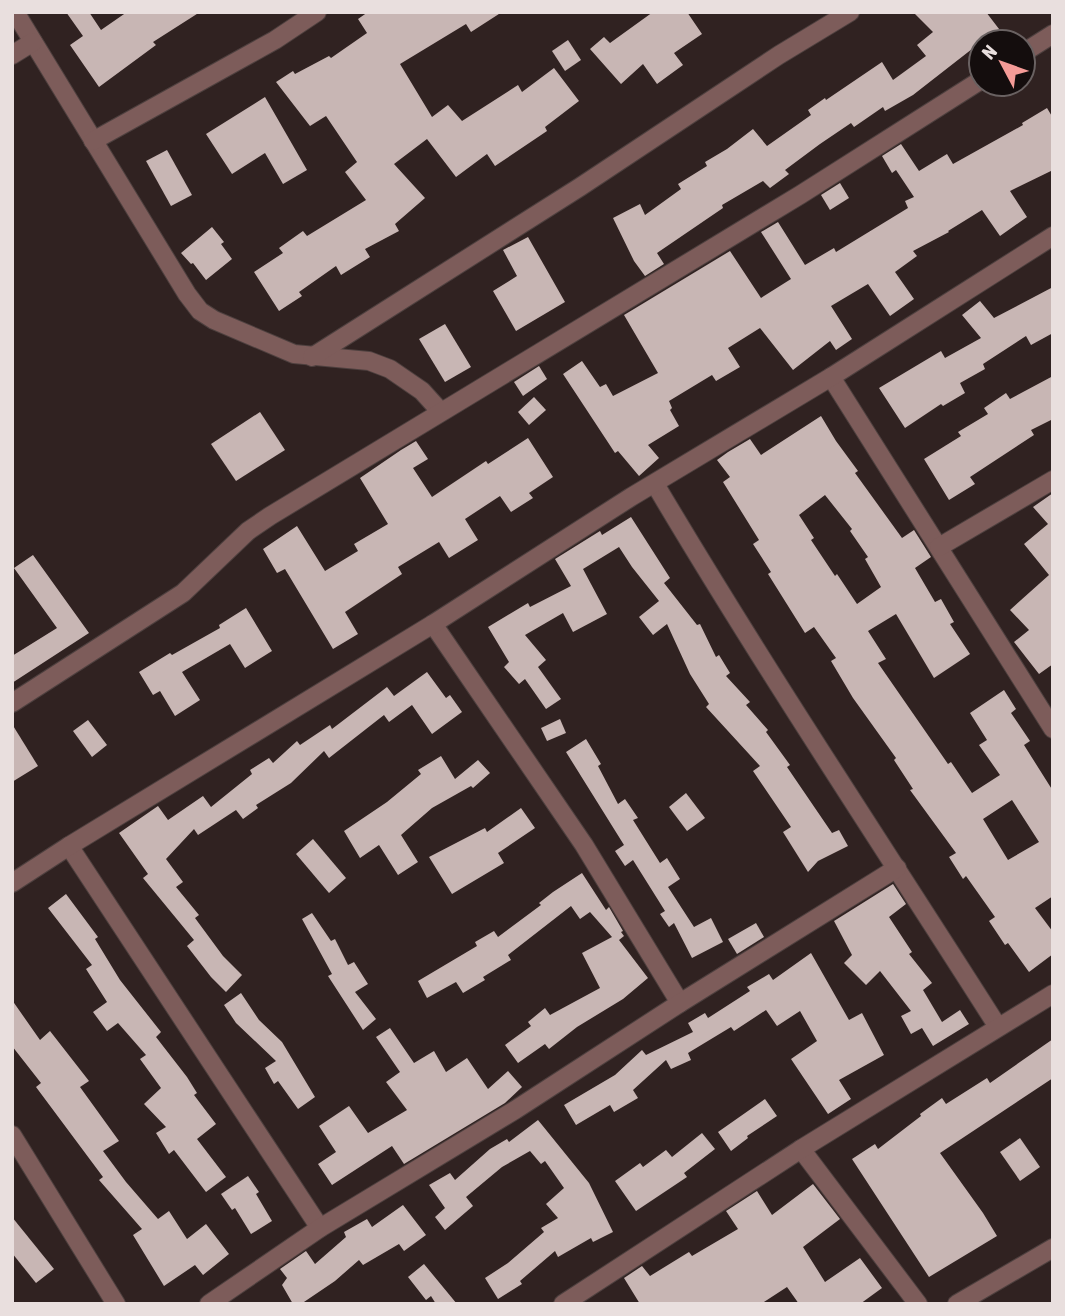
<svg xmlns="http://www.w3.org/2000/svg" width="1065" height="1316" font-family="'Asap Condensed',sans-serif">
	<rect width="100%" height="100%" fill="#302221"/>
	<!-- building -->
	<g fill="#c8b6b4" fill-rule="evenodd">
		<path d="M66,12H89L101,30L127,12H200L153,42L156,45L99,87L70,45L83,36Z"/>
		<path d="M368,12H502L471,32L466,24L400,64L432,117L448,105L462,121L518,85L522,92L554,68L579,101L545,127L547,131L495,166L487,154L456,177L427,139L394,164L425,198L395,224L399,231L365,249L370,257L341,275L336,266L299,292L302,296L279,311L254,272L283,253L279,248L303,231L307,236L366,200L345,172L357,162L326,116L310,126L276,82L293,71L295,74L329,56L331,58L367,33L358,19Z"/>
		<path d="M653,12H687L702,34L674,53L683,65L657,84L643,64L621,84L590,49L604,37L610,43Z"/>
		<path d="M913,12H986L1009,42H981L913,95L885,111L883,107L854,127L851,123L820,144L785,170L789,174L770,188L763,181L722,205L723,208L657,253L664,264L645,276L634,261L613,218L640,204L645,215L681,189L678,184L707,166L705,162L727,149L753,129L767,146L811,115L808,110L825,98L826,100L882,62L893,80L926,56L917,45L933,32Z"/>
		<path d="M568,40L581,60L565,71L552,51Z"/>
		<path d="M265,97L307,170L283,184L265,153L232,174L206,134Z"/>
		<path d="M1047,108L1053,118V170L1010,191L1027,217L1000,236L982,210L948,231L949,232L913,251L917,256L895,272L914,299L890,316L868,284L831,306L852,339L836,350L830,341L793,370L760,328L728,348L740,367L716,381L712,375L669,401L672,408L670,410L679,426L648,445L659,458L639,476L618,451L615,453L563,374L582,361L600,387L606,384L613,396L658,373L624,315L730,251L761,298L791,279L761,232L778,222L805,265L834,248L836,252L908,208L905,201L914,197L896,170L892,173L882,156L901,144L919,171L947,154L953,164L1023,125L1022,123Z"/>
		<path d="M167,150L192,195L171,206L146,161Z"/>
		<path d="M840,183L849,198L830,210L821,195Z"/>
		<path d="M212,227L224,242L221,244L232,259L206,280L193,263L191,264L181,253Z"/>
		<path d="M528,237L565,302L516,331L493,291L517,276L503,250Z"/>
		<path d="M1053,287V333L1031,345L1026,336L983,364L985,369L960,383L965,393L943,406L941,404L905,428L879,388L941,351L945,358L981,338L962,315L980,301L994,318Z"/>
		<path d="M445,324L471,367L445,382L419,339Z"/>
		<path d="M539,366L547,379L523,396L514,382Z"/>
		<path d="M1053,376V419L1031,430L1034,435L970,477L975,484L949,500L924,459L961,436L958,432L988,414L984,408L1006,393L1010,399Z"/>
		<path d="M534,397L546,410L529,425L518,412Z"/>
		<path d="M260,412L285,450L236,481L211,444Z"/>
		<path d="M821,416L836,441L858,471L855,473L902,538L914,530L931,557L915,568L935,602L941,599L954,622L950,624L970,654L934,678L896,614L868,631L886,659L878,663L948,764L951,762L972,793L1000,775L979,745L987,740L970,713L1004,690L1016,709L1011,713L1030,741L1024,745L1053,791V896L1035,908L1053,932V954L1029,972L1008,943L1005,945L989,921L995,917L966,876L963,879L949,857L956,853L910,790L913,789L894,760L896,758L853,698L831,661L836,658L814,627L805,633L768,574L771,572L753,544L759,540L723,482L730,477L717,460L728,452L750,439L761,455ZM825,495L852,529L850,531L868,557L865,559L881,587L857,604L837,574L835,576L811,540L814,538L799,515ZM1012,800L1039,842L1008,860L983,819Z"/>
		<path d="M528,438L553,477L529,493L533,498L511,512L500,496L465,519L478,540L449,558L439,542L398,567L402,574L345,612L358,634L333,649L285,569L277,573L263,549L297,526L325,571L358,551L354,544L388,524L360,478L401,450L416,441L428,459L413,468L432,497L486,461L488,464Z"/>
		<path d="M1053,493V664L1039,674L1014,642L1029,630L1010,610L1049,575L1024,544L1048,524L1033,507Z"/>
		<path d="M631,517L670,578L664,583L697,625L700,624L716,657L719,655L730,673L726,676L750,702L746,705L768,730L766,732L790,765L787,767L832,833L839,830L848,846L818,861L808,872L783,832L791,827L753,771L760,766L706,707L709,704L690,674L667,624L653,635L639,617L659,601L632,567L619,547L583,569L607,614L573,632L563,613L525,635L546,660L538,667L561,699L546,709L525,679L519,684L504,667L509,662L488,627L528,603L530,607L571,586L555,559L600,531L602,535Z"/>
		<path d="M33,555L89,633L12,683V656L57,628L14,568Z"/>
		<path d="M246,608L272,651L245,668L230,644L182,672L200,700L175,716L160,691L153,695L139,672L170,653L172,655L220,628L219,625Z"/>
		<path d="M427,672L446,698L450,695L462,712L432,734L412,705L389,722L384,715L329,758L324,751L291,783L256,805L258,808L243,819L236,810L198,835L194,829L166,859L183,882L176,887L199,915L195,918L223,956L242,975L226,992L211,977L187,946L194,940L143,878L148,874L119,833L158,806L168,820L203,796L211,807L252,774L250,770L269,758L273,763L297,741L300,745L330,725L332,729L387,687L394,696Z"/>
		<path d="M560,719L566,733L547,741L541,728Z"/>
		<path d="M88,720L107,745L92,757L73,731Z"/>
		<path d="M12,724L38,766L12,782Z"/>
		<path d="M586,739L601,764L598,766L618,804L625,799L638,818L633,820L660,863L667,858L680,879L668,887L694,927L711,918L723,942L692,958L674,923L669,927L660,914L665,911L633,860L625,866L615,851L624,845L566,752Z"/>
		<path d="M441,756L455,779L478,760L490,773L473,788L471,786L432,808L401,835L418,862L398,875L379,845L360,858L344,831L387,802L421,774L418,770Z"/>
		<path d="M686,793L705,818L687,831L669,807Z"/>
		<path d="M521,808L535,828L498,853L504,863L452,894L429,857L485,828L487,832Z"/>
		<path d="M313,839L346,878L329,893L296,854Z"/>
		<path d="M582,873L606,910L609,907L623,931L621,932L624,936L619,940L648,978L623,999L577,1027L549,1049L545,1044L518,1063L505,1045L531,1026L528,1022L545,1008L550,1015L600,988L582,953L612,937L590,912L580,919L571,906L508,955L511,960L483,977L485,980L463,993L456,982L427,998L418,981L477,946L475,942L494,931L498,937L541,905L539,903L553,892Z"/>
		<path d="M893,884L906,904L889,917L912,952L909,954L932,983L923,990L942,1022L960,1010L969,1024L933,1046L922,1028L911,1034L901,1016L911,1011L880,971L866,985L844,963L852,955L834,921Z"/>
		<path d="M66,894L98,937L95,939L120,980L161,1032L156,1037L187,1077L197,1093L194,1095L216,1124L197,1139L226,1177L206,1192L174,1150L169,1154L156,1133L166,1127L144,1104L161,1088L140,1059L146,1055L118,1023L107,1031L93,1012L107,1002L86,969L92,965L48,908Z"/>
		<path d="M312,913L331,941L335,939L348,965L354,962L368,984L355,992L376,1019L363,1030L328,976L332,974L302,919Z"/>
		<path d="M756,923L764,937L737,954L728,939Z"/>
		<path d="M811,953L849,1020L862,1013L884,1055L839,1080L851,1099L828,1114L791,1059L817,1041L800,1011L777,1026L766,1010L734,1031L731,1027L688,1053L691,1060L671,1069L666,1060L633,1090L638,1098L614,1112L610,1105L576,1125L564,1105L615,1075L642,1050L646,1055L693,1032L688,1023L705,1013L708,1018L750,991L747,987L769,974L773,980Z"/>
		<path d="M241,993L259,1020L282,1042L315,1097L298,1109L278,1081L274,1084L265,1068L276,1061L236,1023L224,1005Z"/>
		<path d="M12,1000L40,1040L50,1031L89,1081L80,1087L119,1141L103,1151L126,1182L158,1219L169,1211L187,1239L206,1224L229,1254L203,1275L195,1265L164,1286L133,1235L142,1229L99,1180L103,1177L36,1087L41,1083L12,1046Z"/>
		<path d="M390,1028L414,1063L434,1051L446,1072L467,1058L488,1089L508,1071L522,1087L505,1103L404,1164L392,1146L332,1185L318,1164L336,1152L319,1126L349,1106L368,1133L407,1110L386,1082L400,1072L376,1037Z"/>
		<path d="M1053,1039V1078L940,1153L983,1213L997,1236L929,1277L852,1159L875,1144L878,1149L921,1116L920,1114L942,1098L946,1104L987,1078L990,1083Z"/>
		<path d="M765,1099L777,1116L747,1136L748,1138L731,1151L718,1132Z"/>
		<path d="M538,1120L589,1183L613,1232L593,1242L591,1238L558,1257L555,1251L520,1281L522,1284L498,1299L485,1278L508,1263L544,1232L541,1228L558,1218L546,1204L564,1188L545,1161L541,1164L530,1151L502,1167L466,1197L473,1206L445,1230L435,1217L445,1208L429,1185L450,1173L455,1180L490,1149L507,1139L509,1142Z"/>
		<path d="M702,1133L715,1149L684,1173L687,1177L636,1211L615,1181L640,1163L643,1167L666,1150L672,1157Z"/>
		<path d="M1020,1138L1040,1167L1020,1181L1000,1152Z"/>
		<path d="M248,1176L259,1192L256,1194L272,1221L251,1234L235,1208L232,1210L221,1194Z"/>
		<path d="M813,1184L840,1219L803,1247L825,1282L860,1258L882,1288L860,1304H799L787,1287L761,1304H640L624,1278L642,1266L650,1276L689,1252L692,1256L738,1229L726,1211L757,1191L772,1215Z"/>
		<path d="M403,1205L426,1235L404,1251L399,1244L363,1265L359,1260L335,1281L301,1304H293L282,1285L287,1278L280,1269L306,1251L315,1264L346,1237L344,1232L367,1219L372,1227Z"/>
		<path d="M12,1217L54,1269L36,1283L12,1253Z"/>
		<path d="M424,1264L457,1304H436L431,1296L426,1300L408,1277Z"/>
	</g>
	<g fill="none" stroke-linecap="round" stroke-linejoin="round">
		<!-- minor casing -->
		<g stroke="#4e403f" stroke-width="20">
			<g id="minor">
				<path d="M15,12L187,294L200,311L214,320L294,354L369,361L390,369L422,391L440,411"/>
				<path d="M1023,53L1053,34"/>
				<path d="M12,55L33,42"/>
				<path d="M93,141L275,40L317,12"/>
				<path d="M312,357L580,187L779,55L850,12"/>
				<path d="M831,377L1053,729"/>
				<path d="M655,484C764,668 883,846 998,1027"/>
				<path d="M939,547L1053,480"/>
				<path d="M433,624L584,845L680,1003"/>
				<path d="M12,703L183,593L248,531L270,516L800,195L981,80"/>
				<path d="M69,846L320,1228"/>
				<path d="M12,883L69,846L433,624L631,497L831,377L1053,236"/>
				<path d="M12,1135L116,1304"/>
				<path d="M801,1149L918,1304"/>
				<path d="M209,1304L320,1228L515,1110L680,1003L897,868"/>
				<path d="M563,1304L801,1149L1053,994"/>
				<path d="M957,1304L1053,1248"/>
			</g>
		</g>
		<!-- minor -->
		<use href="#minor" stroke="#7d5c5a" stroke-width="18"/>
	</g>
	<!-- border -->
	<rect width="1065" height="1316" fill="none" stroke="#e9dfde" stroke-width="28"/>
	<!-- north arrow -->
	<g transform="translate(1002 63) rotate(311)"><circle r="33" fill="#140d0d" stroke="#696161" stroke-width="2"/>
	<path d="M0-5L12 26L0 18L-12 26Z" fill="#f59b97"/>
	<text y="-10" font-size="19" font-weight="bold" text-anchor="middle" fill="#e9dfde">N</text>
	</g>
</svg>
